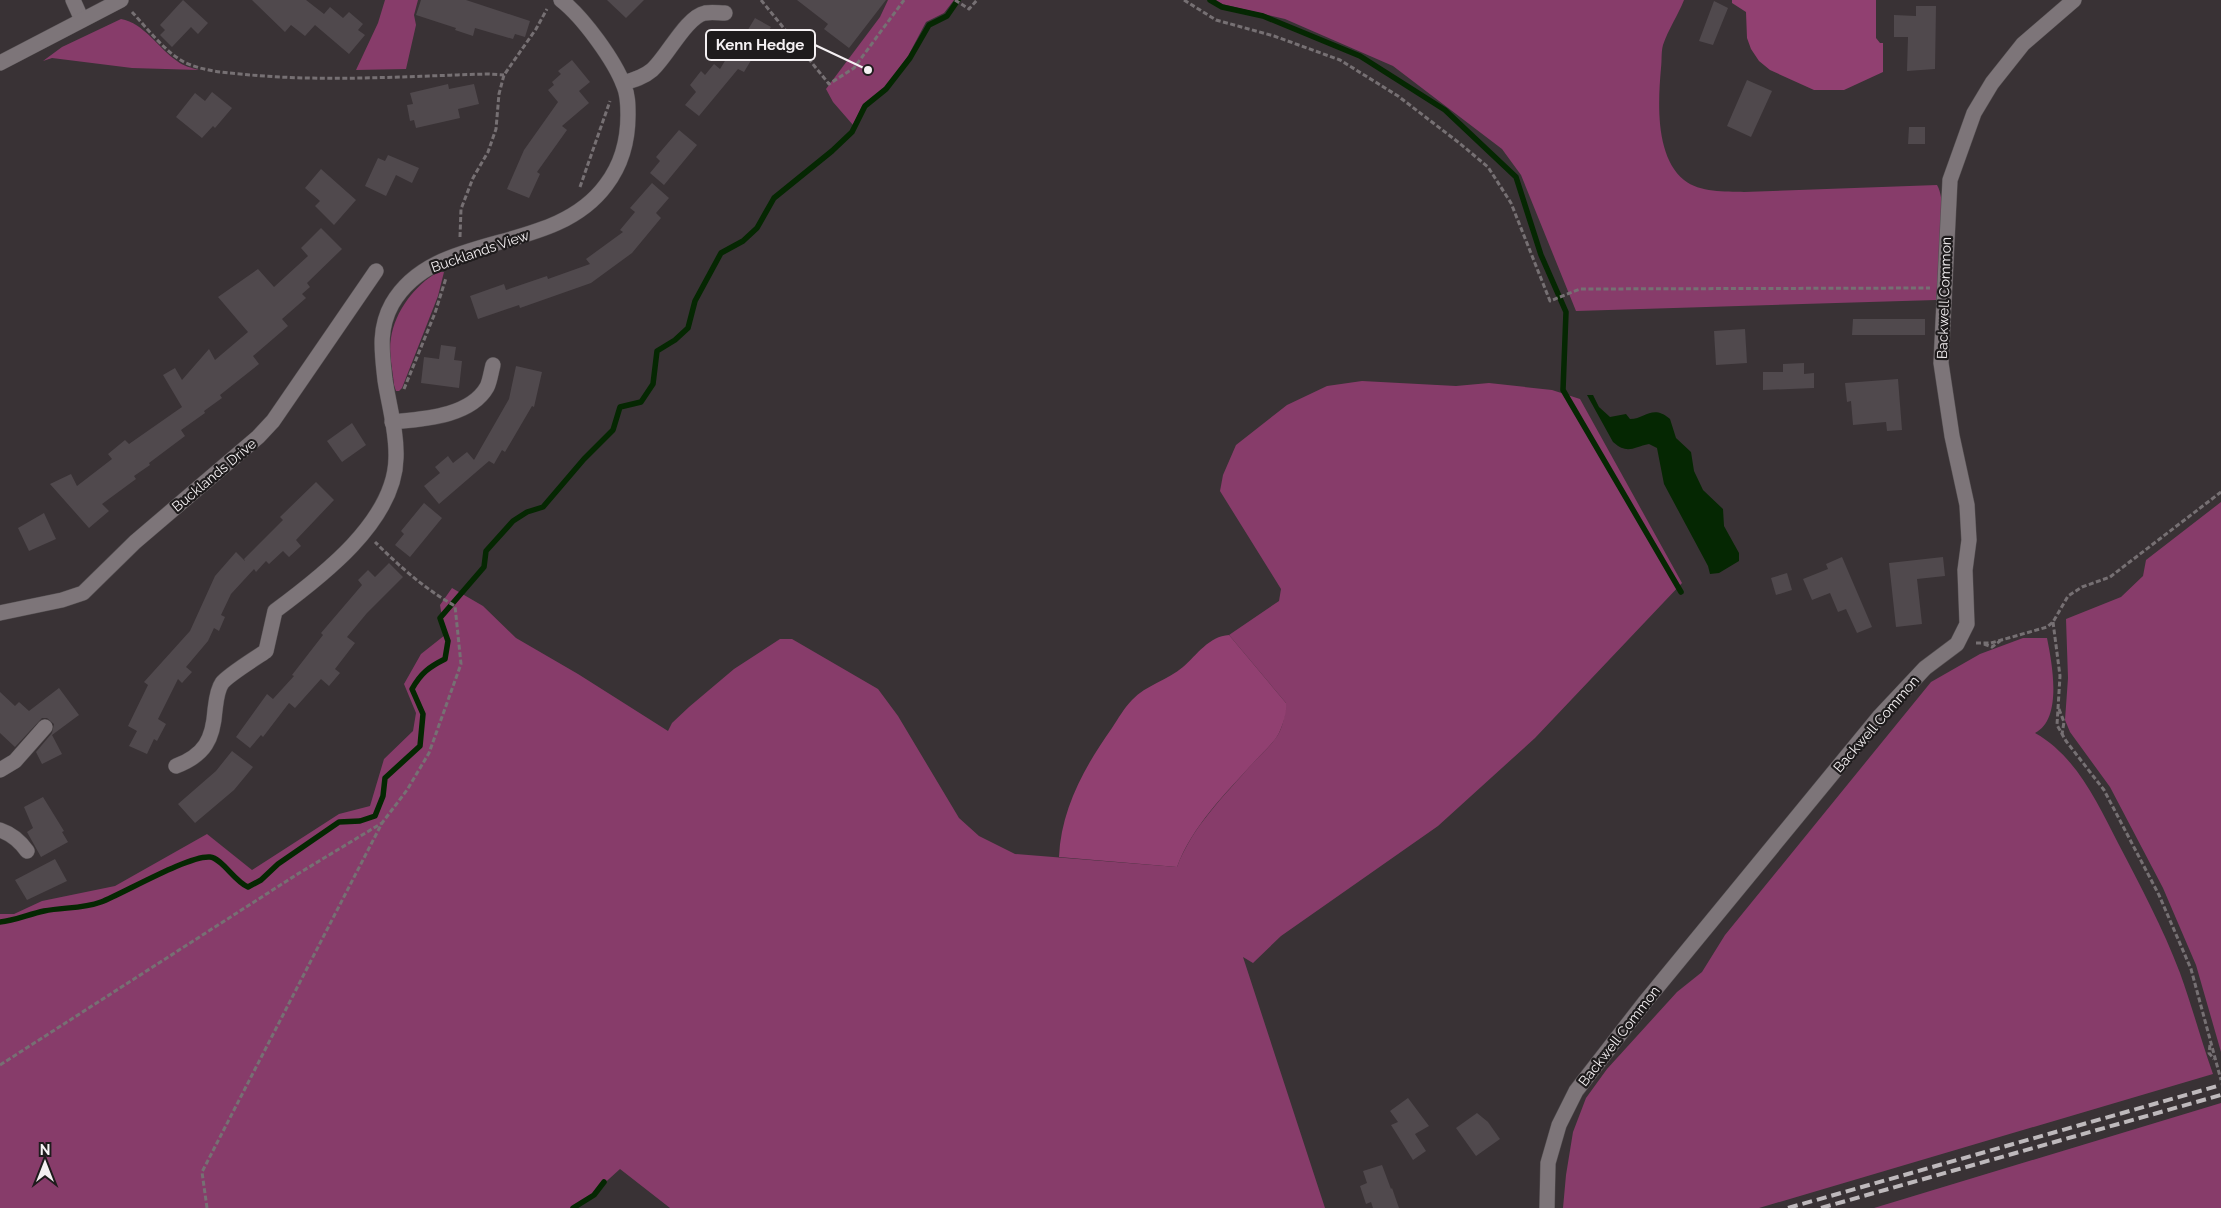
<svg xmlns="http://www.w3.org/2000/svg" width="2221" height="1208" font-family="Raleway,sans-serif">
	<rect width="100%" height="100%" fill="#393235"/>
	<!-- green -->
	<g fill="#873c6a">
		<path d="M385,0H418L414,15L416,25L406,69L356,70L378,23Z"/>
		<path d="M888,0H954L944,13L926,22L908,56L885,88L862,106L853,125L833,102L826,89L880,17Z"/>
		<path d="M1216,0H1684C1678,15 1668,30 1663,45C1661,52 1662,61 1661,68C1658,102 1655,156 1684,180C1700,193 1725,191 1744,192L1937,185C1949,204 1938,275 1936,300L1576,311L1521,175L1502,149L1393,66L1285,19L1222,4Z"/>
		<path d="M121,19C144,23 159,49 177,61C183,66 192,68 199,70L132,68L52,58L43,61L62,47Z"/>
		<path d="M438,272H444L438,296L402,388L399,391H396L394,385C393,370 388,353 391,338C395,311 415,285 438,272Z"/>
		<path d="M1362,381L1456,386L1489,383L1552,390L1580,399L1682,583L1535,738L1438,826L1281,936L1253,963L1243,957L1325,1208H670L620,1169L577,1208H0V914H14L42,901L115,886L207,834L252,870L339,814L370,806L384,759L413,731L416,713L404,684L421,654L445,635L440,605L452,588L483,606L516,638L578,674L668,731L672,723L689,707L734,669L780,639H792L878,689L898,716L959,818L979,836L1015,854L1177,867C1192,827 1224,796 1251,765C1260,755 1273,744 1279,733C1284,723 1285,713 1286,703L1229,635L1279,601L1281,589L1220,491L1223,475L1236,445L1287,405L1327,386Z"/>
		<path d="M2221,502V1052L2196,965L2163,888L2110,787L2070,732L2065,720L2068,678L2066,619L2121,597L2143,576L2146,560Z"/>
		<path d="M2023,638H2047C2052,663 2063,719 2035,733C2076,756 2097,802 2118,843C2140,885 2163,928 2180,973C2192,1006 2201,1040 2213,1074L1759,1208H1563L1566,1175L1573,1132L1586,1098L1607,1069L1677,992L1702,972L1725,935L1931,682L1980,654Z"/>
		<path d="M2221,1103V1208H1874Z"/>
	</g>
	<!-- forest -->
	<g fill="#914071">
		<path d="M1732,0H1876V38L1880,43H1883V72L1844,90H1814L1770,70L1759,61L1751,49L1747,38L1746,12L1732,3Z"/>
		<path d="M1229,635L1286,703C1287,713 1283,724 1279,733C1274,743 1262,753 1254,762C1226,793 1192,826 1177,867L1059,857C1061,809 1085,766 1112,728C1118,719 1124,708 1132,700C1146,685 1168,680 1183,667C1197,655 1209,636 1229,635Z"/>
	</g>
	<!-- water -->
	<path fill="#052702" d="M1587,395H1593L1599,407L1610,417L1626,414L1630,419C1646,419 1652,404 1670,419L1676,438L1691,452L1694,471L1703,490L1723,509L1724,526L1739,553V561L1719,573L1710,574L1708,566L1664,484L1657,448L1649,444C1633,447 1628,455 1613,442Z"/>
	<g fill="none" stroke-linecap="round" stroke-linejoin="round">
		<!-- stream -->
		<g stroke="#052702" stroke-width="5.5">
			<path d="M1210,0L1222,7L1263,16L1360,56L1445,110L1516,177L1541,255L1566,312L1563,390L1681,592"/>
			<path d="M0,922C15,921 29,914 44,911C63,907 82,909 101,902C124,893 189,855 210,857C222,858 234,881 248,887L261,880L278,864L339,822L360,821L375,816L383,796L385,778L420,746L423,714L412,689C421,673 429,667 445,659L448,641L440,618L484,567L486,551L513,521L527,512L543,507L584,459L613,430L620,407L641,402L653,384L657,351L675,340L688,328L695,301L721,253L743,241L757,228L774,198L832,151L852,132L865,106L886,89L910,58L929,25L947,16L958,0"/>
			<path d="M573,1208L594,1195L604,1182"/>
		</g>
	</g>
	<!-- building -->
	<g fill="#50494d">
		<path d="M183,0L208,23L198,34L191,27L172,47L160,35L165,30L160,25Z"/>
		<path d="M252,0H306L324,14L330,7L343,18L349,12L363,24L358,30L365,35L349,54L315,25L305,36L291,25L285,32Z"/>
		<path d="M421,0H466L530,21L525,37L515,34L513,39L475,28L473,36L455,30L456,28L416,15Z"/>
		<path d="M607,0H644L626,18Z"/>
		<path d="M797,0H886L849,48L824,29L828,24Z"/>
		<path d="M1714,1L1728,8L1713,45L1699,41Z"/>
		<path d="M1916,6H1936L1935,69L1907,71L1908,37H1894V15L1916,16Z"/>
		<path d="M755,18L771,27L744,72L738,69L699,116L685,105L696,92L690,85L701,71L705,75L714,64L720,69L743,31L746,33Z"/>
		<path d="M572,60L590,82L579,91L589,103L562,126L567,130L537,172L540,174L529,198L507,189L524,150L558,102L548,90L554,85L552,82L561,74L558,71Z"/>
		<path d="M1747,80L1772,91L1751,137L1727,126Z"/>
		<path d="M448,84L449,89L474,84L479,104L458,109L460,118L416,128L414,120L410,121L407,105L413,104L410,93Z"/>
		<path d="M212,92L232,108L215,128L213,126L202,138L176,117L195,93L205,101Z"/>
		<path d="M1909,127H1925V144H1908Z"/>
		<path d="M679,130L697,145L664,185L650,173L660,161L656,157Z"/>
		<path d="M388,155L419,168L412,183L396,175L386,196L365,186L378,158L385,161Z"/>
		<path d="M321,169L356,200L334,225L315,206L320,201L305,188Z"/>
		<path d="M652,183L669,198L656,213L661,218L632,253L591,283L520,308L519,305L478,319L470,296L504,284L506,290L547,276L548,279L590,264L586,259L623,232L620,230L635,212L630,208Z"/>
		<path d="M321,228L342,249L307,283L310,287L302,294L306,298L282,319L288,326L253,356L259,364L220,395L222,398L204,411L205,413L181,430L185,436L149,463L150,465L134,476L136,479L102,504L109,511L89,528L50,484L71,474L77,486L112,459L108,454L125,440L129,444L182,407L163,375L175,368L182,380L209,349L215,360L248,332L218,297L258,269L274,287L308,256L301,248Z"/>
		<path d="M1853,319H1925V335H1852Z"/>
		<path d="M1745,329L1747,363L1716,365L1714,331Z"/>
		<path d="M441,345L456,347L454,360L462,361L459,388L421,383L424,357L439,359Z"/>
		<path d="M1804,363V374L1814,373V388L1763,390V372H1783V364Z"/>
		<path d="M516,366L542,372L534,407L532,406L505,452L502,450L494,464L489,461L439,504L424,486L440,473L435,467L448,456L453,463L467,452L474,460L509,399Z"/>
		<path d="M1898,379L1902,430L1887,431L1886,422L1853,425L1851,401L1847,402L1845,383Z"/>
		<path d="M352,423L366,445L342,462L327,441Z"/>
		<path d="M316,482L334,500L296,540L301,546L289,557L283,551L269,564L266,561L256,572L254,569L231,594L221,615L225,617L219,631L214,628L208,641L186,667L192,672L182,683L178,679L158,719L166,724L157,741L154,739L147,754L129,746L137,731L128,726L148,685L144,682L190,631L215,576L236,552L245,561L244,559L283,520L280,517Z"/>
		<path d="M424,503L442,518L410,557L395,545L404,534L401,531Z"/>
		<path d="M44,513L56,539L29,551L18,528Z"/>
		<path d="M1842,557L1872,627L1857,633L1846,609L1838,612L1830,593L1812,600L1803,579L1828,569L1826,564Z"/>
		<path d="M1943,557L1945,576L1917,579L1922,624L1896,627L1889,563Z"/>
		<path d="M389,563L403,577L367,613L347,637L355,643L335,669L340,673L329,686L321,679L295,708L289,703L263,737L261,735L250,748L236,737L267,694L273,699L294,676L292,675L323,635L321,633L362,585L358,580L368,570L375,577Z"/>
		<path d="M1787,573L1792,590L1776,595L1771,578Z"/>
		<path d="M59,688L79,715L52,735L62,754L42,764L36,752L52,733L54,724L47,718H42L15,747L0,733V692L15,706L19,702L29,711Z"/>
		<path d="M232,751L253,767L234,790L195,823L178,804L216,771Z"/>
		<path d="M43,797L64,831L62,832L68,842L41,857L27,832L33,828L24,807Z"/>
		<path d="M55,859L67,881L27,900L15,880Z"/>
		<path d="M1408,1098L1429,1126L1415,1134L1426,1151L1413,1160L1391,1125L1398,1122L1390,1111Z"/>
		<path d="M1477,1113L1488,1122L1500,1139L1476,1156L1456,1128Z"/>
		<path d="M1382,1165L1391,1189L1392,1188L1399,1208H1373L1371,1202L1366,1204L1360,1186L1367,1183L1363,1171Z"/>
	</g>
	<g fill="none" stroke-linecap="round" stroke-linejoin="round">
		<!-- minor casing -->
		<g stroke="#534e50" stroke-width="16">
			<g id="minor">
				<path d="M73,0L82,20"/>
				<path d="M0,63L121,0"/>
				<path d="M623,83C634,80 644,77 652,70C667,57 686,17 705,13C712,12 719,13 725,13"/>
				<path d="M392,422C422,419 470,417 487,387C490,381 491,372 493,365"/>
				<path d="M0,613L62,600L83,593L135,542L258,437L273,421L376,271"/>
				<path d="M176,766C205,755 213,739 215,710C216,702 217,690 222,683C228,675 256,658 266,651L275,611C321,577 395,521 396,458C397,432 389,406 385,380C382,353 378,329 392,304C435,229 553,257 606,185C622,164 628,140 628,115C628,105 628,95 624,86C615,61 583,17 561,0"/>
				<path d="M0,770L15,761L45,727"/>
				<path d="M0,830C12,834 20,841 27,851"/>
				<path d="M1547,1208L1548,1163L1559,1125L1576,1091L1645,1002L1879,717L1925,668L1957,644L1967,624L1965,570L1969,540L1967,505L1952,436L1941,363L1950,180L1974,113L1992,83L2023,44L2074,0"/>
			</g>
		</g>
		<!-- path -->
		<g stroke="#767073" stroke-width="3" stroke-dasharray="5 2.5" stroke-linecap="butt">
			<path d="M761,0L829,84L854,68L904,0"/>
			<path d="M955,0L969,9L977,0"/>
			<path d="M1184,0L1216,20L1274,36L1340,60L1398,96L1458,142L1488,167L1511,203L1550,301L1580,289L1930,288"/>
			<path d="M132,12C147,28 164,51 184,62C204,72 230,73 251,75C330,82 409,76 488,74L504,75"/>
			<path d="M580,187L610,101"/>
			<path d="M460,237L461,209L473,178L488,152L496,129L499,94L504,75L536,29L547,9"/>
			<path d="M404,389L435,313L446,278"/>
			<path d="M2053,622L2060,676L2057,725L2066,741L2104,790L2159,895L2191,969L2221,1080"/>
			<path d="M1976,643H1991L2047,627L2053,622L2068,596L2082,587L2110,577L2221,492"/>
			<path d="M1984,644L1992,647L2000,641"/>
			<path d="M2059,709L2064,722L2062,734"/>
			<path d="M2210,1045L2209,1053L2214,1059"/>
			<path d="M0,1065L296,875L382,823"/>
			<path d="M207,1208L202,1172L382,823L407,790L429,753L461,664L455,606C425,589 400,567 375,542"/>
		</g>
		<!-- minor -->
		<use href="#minor" stroke="#7d7579" stroke-width="15"/>
		<!-- rail -->
		<g stroke="#beb9bc" stroke-width="4" stroke-dasharray="10 5" stroke-linecap="butt">
			<path d="M1788,1208L2221,1085"/>
			<path d="M1821,1208L2221,1095"/>
		</g>
	</g>
	<g text-anchor="middle" stroke-width="4.5" stroke-linejoin="round" paint-order="stroke">
		<!-- street labels -->
		<g font-size="14" fill="#f5f1f3" stroke="#1e1b1c">
			<text transform="translate(480 251) rotate(-19)" y="5">Bucklands View</text>
			<text transform="translate(1944 298) rotate(-88)" y="5">Backwell Common</text>
			<text transform="translate(214 475) rotate(-40)" y="5">Bucklands Drive</text>
			<text transform="translate(1876 724) rotate(-49)" y="5">Backwell Common</text>
			<text transform="translate(1619 1036) rotate(-52)" y="5">Backwell Common</text>
		</g>
	</g>
	<!-- callouts -->
	<path fill="none" stroke="#f5f1f3" stroke-width="2" d="M868 70L815 45"/>
	<circle fill="#f5f1f3" stroke="#1e1b1c" stroke-width="2" cx="868" cy="70" r="5"/>
	<rect fill="#1e1b1c" stroke="#f5f1f3" stroke-width="2" x="706" y="30" width="109" height="30" rx="5"/>
	<g font-size="15" text-anchor="middle" font-weight="bold" fill="#f5f1f3">
		<text x="760" y="50">Kenn Hedge</text>
	</g>
	<!-- north arrow -->
	<g transform="translate(45 1163)" stroke="#1e1b1c" stroke-width="4" paint-order="stroke">
	<path d="M0-4L9 19L0 12L-9 19Z" fill="#f5f1f3"/>
	<text y="-8" font-size="14" font-weight="bold" text-anchor="middle" fill="#f5f1f3">N</text>
	</g>
</svg>
